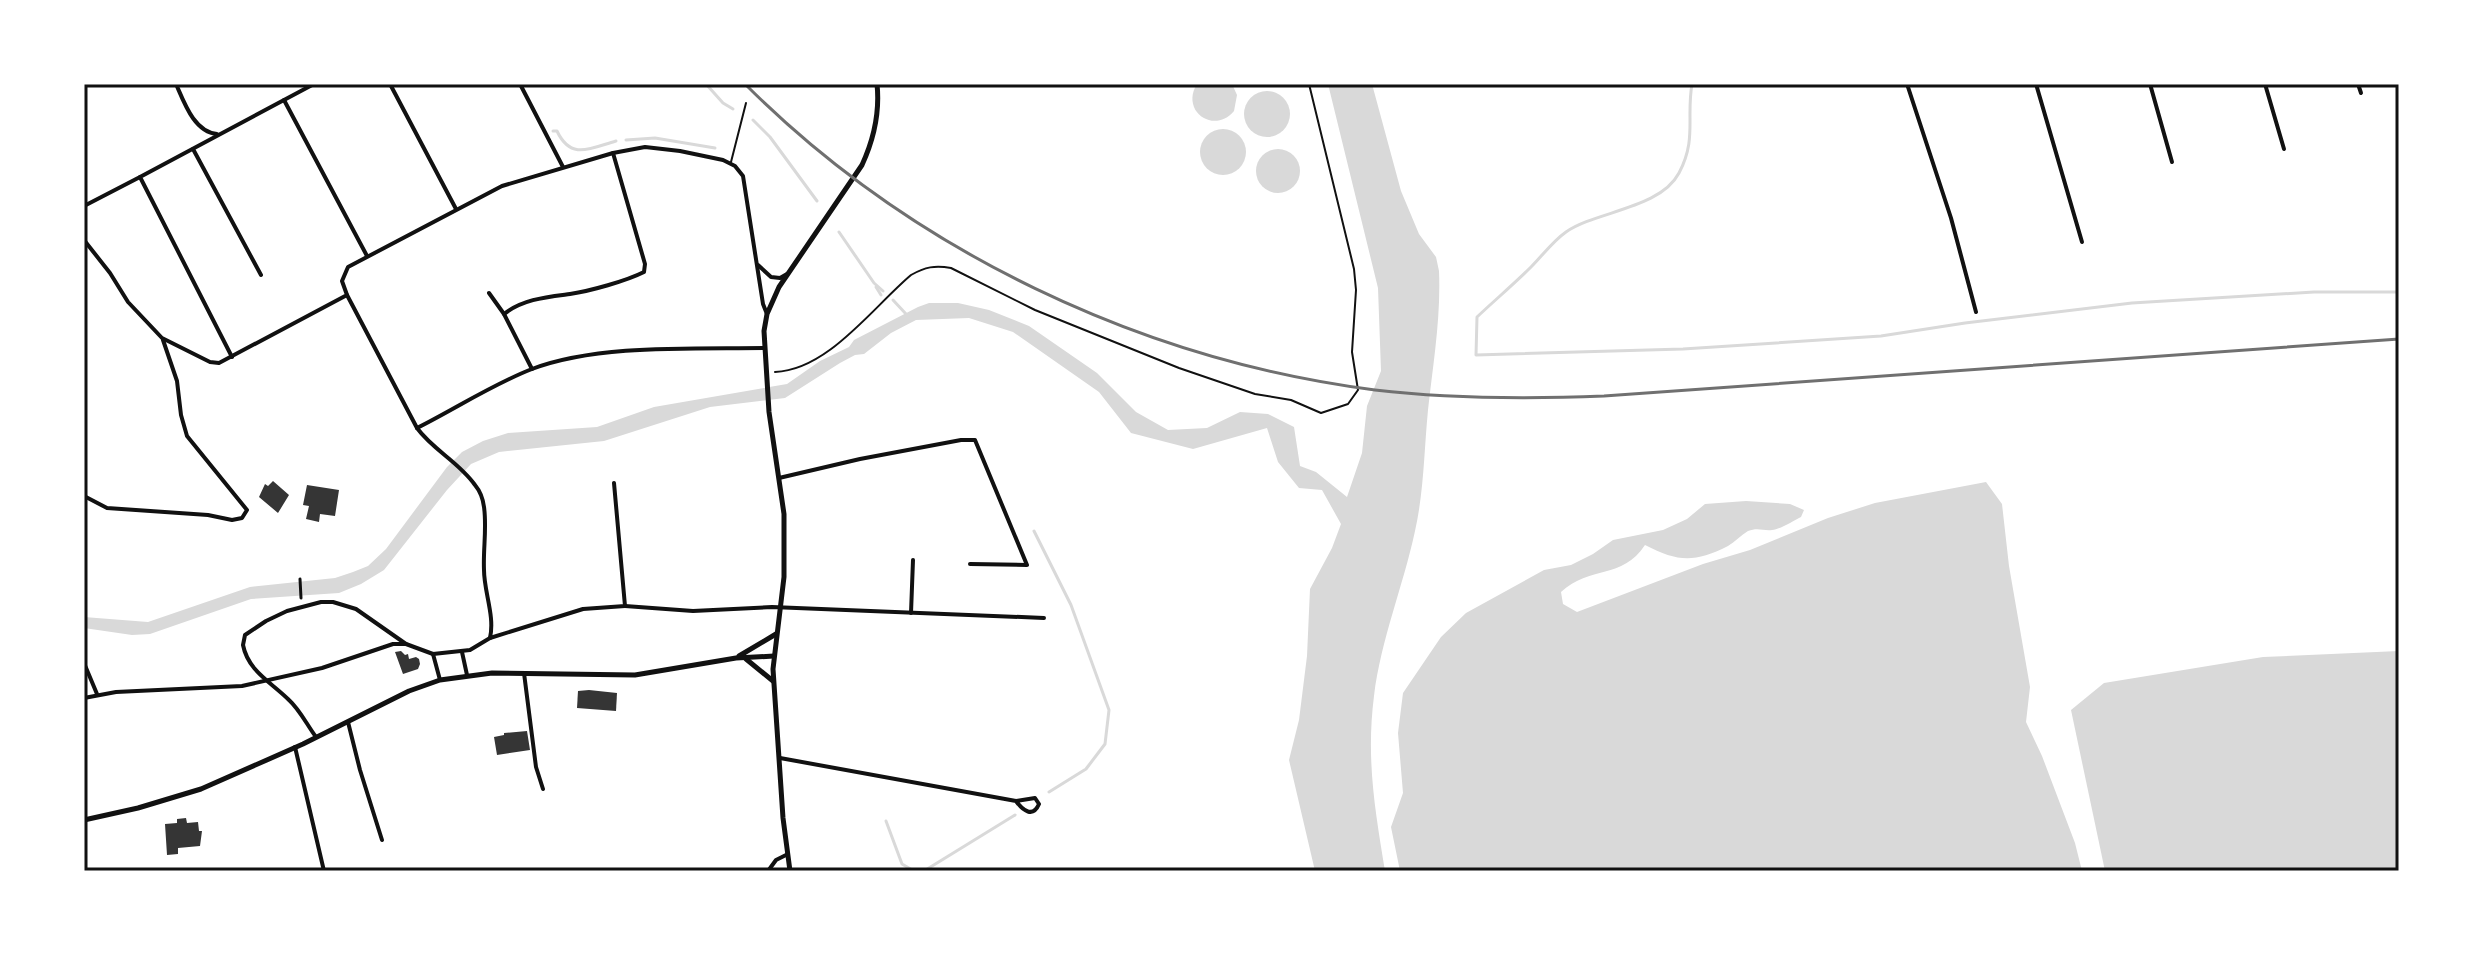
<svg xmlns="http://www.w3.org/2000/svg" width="2483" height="955" font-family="Figtree,sans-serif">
	<rect width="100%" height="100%" fill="#fff"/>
	<!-- water -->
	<g fill="#d9d9d9">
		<path d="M1197,84H1232L1237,95L1234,111C1214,135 1180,111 1197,84Z"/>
		<path d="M1328,84H1372L1401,191L1419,234L1436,257L1439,271C1441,318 1433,364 1428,410C1424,451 1424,491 1415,531C1403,587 1381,639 1374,696C1366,759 1375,810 1385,871H1315L1289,760L1299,720L1307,656L1310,589L1332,548L1341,524L1322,490L1299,488L1278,462L1267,428L1193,449L1131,433L1099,392L1013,332L969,318L916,320L891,333L864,354L855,355L840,363L785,398L710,407L604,441L499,452L471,464L447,490L384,570L361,584L339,593L251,599L150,634L132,635L84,628V617L148,622L250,587L335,578L353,572L368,566L386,549L447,467L462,452L483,441L508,433L597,427L654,407L787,384L820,361L849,347L854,340L918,307L929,303H958L989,310L1029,326L1097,373L1136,412L1168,430L1207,428L1240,412L1268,414L1294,427L1300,466L1316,472L1347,497L1362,453L1367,406L1381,371L1378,288Z"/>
		<circle cx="1267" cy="114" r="23"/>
		<circle cx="1223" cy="152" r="23"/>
		<circle cx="1278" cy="171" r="22"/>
		<path d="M1986,482L2002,504L2009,566L2030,687L2026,722L2042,756L2075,843L2082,871H1400L1391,827L1403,793L1398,733L1403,693L1441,637L1466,613L1544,570L1571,565L1593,554L1613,540L1663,530L1687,519L1705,504L1746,501L1790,504L1804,510L1801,517C1793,521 1781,529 1772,530C1763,531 1758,527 1748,531C1741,535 1735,542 1728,546C1694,563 1678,562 1645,545C1622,580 1590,565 1561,592L1563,604L1577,612L1703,564L1750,550L1828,518L1875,503Z"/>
		<path d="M2399,651V871H2105L2071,710L2104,683L2263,657Z"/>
	</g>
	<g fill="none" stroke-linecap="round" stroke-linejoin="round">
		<!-- stream -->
		<g stroke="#d9d9d9" stroke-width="3">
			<path d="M706,84L723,103L733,109"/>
			<path d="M1692,84C1686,118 1697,139 1679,173C1660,209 1596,211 1566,232C1553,241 1542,256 1531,267C1514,284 1495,300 1477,317L1476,355L1683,349L1881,336L1965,323L2132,303L2314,292H2399"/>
			<path d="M753,120L770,137L817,201"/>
			<path d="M553,131H557C571,161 591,148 616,141"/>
			<path d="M626,140L655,138L715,148"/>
			<path d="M839,232L874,283L883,291"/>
			<path d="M876,287L881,295"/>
			<path d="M893,300L906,314"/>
			<path d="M1034,531L1071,605L1109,710L1105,744L1086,769L1049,792"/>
			<path d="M886,821L902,864L914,871"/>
			<path d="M924,871L1015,815"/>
		</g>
	</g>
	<!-- building -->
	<g fill="#353535">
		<path d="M273,481L289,495L278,513L259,497L265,484L268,486Z"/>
		<path d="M307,485L339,490L335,516L320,514L319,522L306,519L309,506L303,505Z"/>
		<path d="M401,651L405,655L408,654L409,659L416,657L419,659L420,664L418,669L403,674L395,652Z"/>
		<path d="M589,690L617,693L616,711L577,708L578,691Z"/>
		<path d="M527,731L530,750L497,755L494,737L504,735V733Z"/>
		<path d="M186,818L187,823L198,822L199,831H202L200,846L178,848V854L167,855L165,824L177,823V819Z"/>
	</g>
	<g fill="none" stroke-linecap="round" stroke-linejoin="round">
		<!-- path -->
		<path stroke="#111" stroke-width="2" d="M775,372C828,370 873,307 911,275C925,267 935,265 951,268L1035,310L1179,368L1255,394L1291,400L1321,413L1348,404L1358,390L1352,352L1356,290L1354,269L1309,84"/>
		<!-- service -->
		<path stroke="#111" stroke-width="2" d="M731,162L746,103"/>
		<!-- pedestrian -->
		<path stroke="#111" stroke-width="3" d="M300,579L301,598"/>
		<!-- minor -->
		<g stroke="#111" stroke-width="4">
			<path d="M176,84C184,102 194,132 217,134"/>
			<path d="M390,84L456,209"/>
			<path d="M520,84L563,167"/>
			<path d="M1907,84L1951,218L1976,312"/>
			<path d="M2036,84L2082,242"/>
			<path d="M2150,84L2172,162"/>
			<path d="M2265,84L2284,149"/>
			<path d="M2358,84L2361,93"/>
			<path d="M284,100L367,256"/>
			<path d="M193,149L261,275"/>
			<path d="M84,206L140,177"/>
			<path d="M84,240L110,273L128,302L162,338L210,362L219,363L347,295L342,281L348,267L502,186L613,153L645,147L680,151L723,160L735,166L743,176L763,304L767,314"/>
			<path d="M758,265L771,277L780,278L787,274"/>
			<path d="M489,293L504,314L532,369"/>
			<path d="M347,295L417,428C433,450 459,462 475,485C480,491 483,499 484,507C487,528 483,549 484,570C484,592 495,616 490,638"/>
			<path d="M504,314C523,299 547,297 570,294C590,291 626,281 644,272L645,264L613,153"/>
			<path d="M232,357L140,177L314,84"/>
			<path d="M417,428C455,409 493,384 532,369C598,344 693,349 764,348"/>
			<path d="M779,478L860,459L961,440H975L1027,565L970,564"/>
			<path d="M84,496L107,508L208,515L232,520L242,518L247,510L187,436L181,415L177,381L163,340"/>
			<path d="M625,606L693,611L772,607L1044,618"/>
			<path d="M911,613L913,560"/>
			<path d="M462,652L467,675"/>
			<path d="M433,654L440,680"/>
			<path d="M84,663L97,694"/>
			<path d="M524,673L536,767L543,789"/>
			<path d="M84,698L116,692L242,686L322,668L393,644H406"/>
			<path d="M348,722L360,770L382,840"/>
			<path d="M316,737C307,725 300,710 289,700C271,682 248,671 243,645L245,635L266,621L287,611L321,602H333L356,609L406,644L433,654L470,650L490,638L583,609L625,606L614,483"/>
			<path d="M295,747L324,871"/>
			<path d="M780,758L1016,801L1035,798L1039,804C1033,818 1023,811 1016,801"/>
			<path d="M768,871L776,860L788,854"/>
		</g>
		<!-- tertiary -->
		<g stroke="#111" stroke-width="5">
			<path d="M739,656L776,634"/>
			<path d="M746,659L773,681"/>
			<path d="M84,820L138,808L201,789L303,744L409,691L440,680L492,673L635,675L736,658L774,656"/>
		</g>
		<!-- secondary -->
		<path stroke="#111" stroke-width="5" d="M790,871L783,818L773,669L784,577V514L769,412L764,331L767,314L779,287L862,165C874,139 880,113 877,84"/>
		<!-- rail -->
		<path stroke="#707070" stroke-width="3" d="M745,84C912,251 1141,360 1375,390C1451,399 1528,399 1604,396L2399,339"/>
	</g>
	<!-- border -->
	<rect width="2483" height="955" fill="none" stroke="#ffffff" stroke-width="172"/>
	<rect x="86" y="86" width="2311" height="783" fill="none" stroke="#111" stroke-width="3"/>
</svg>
